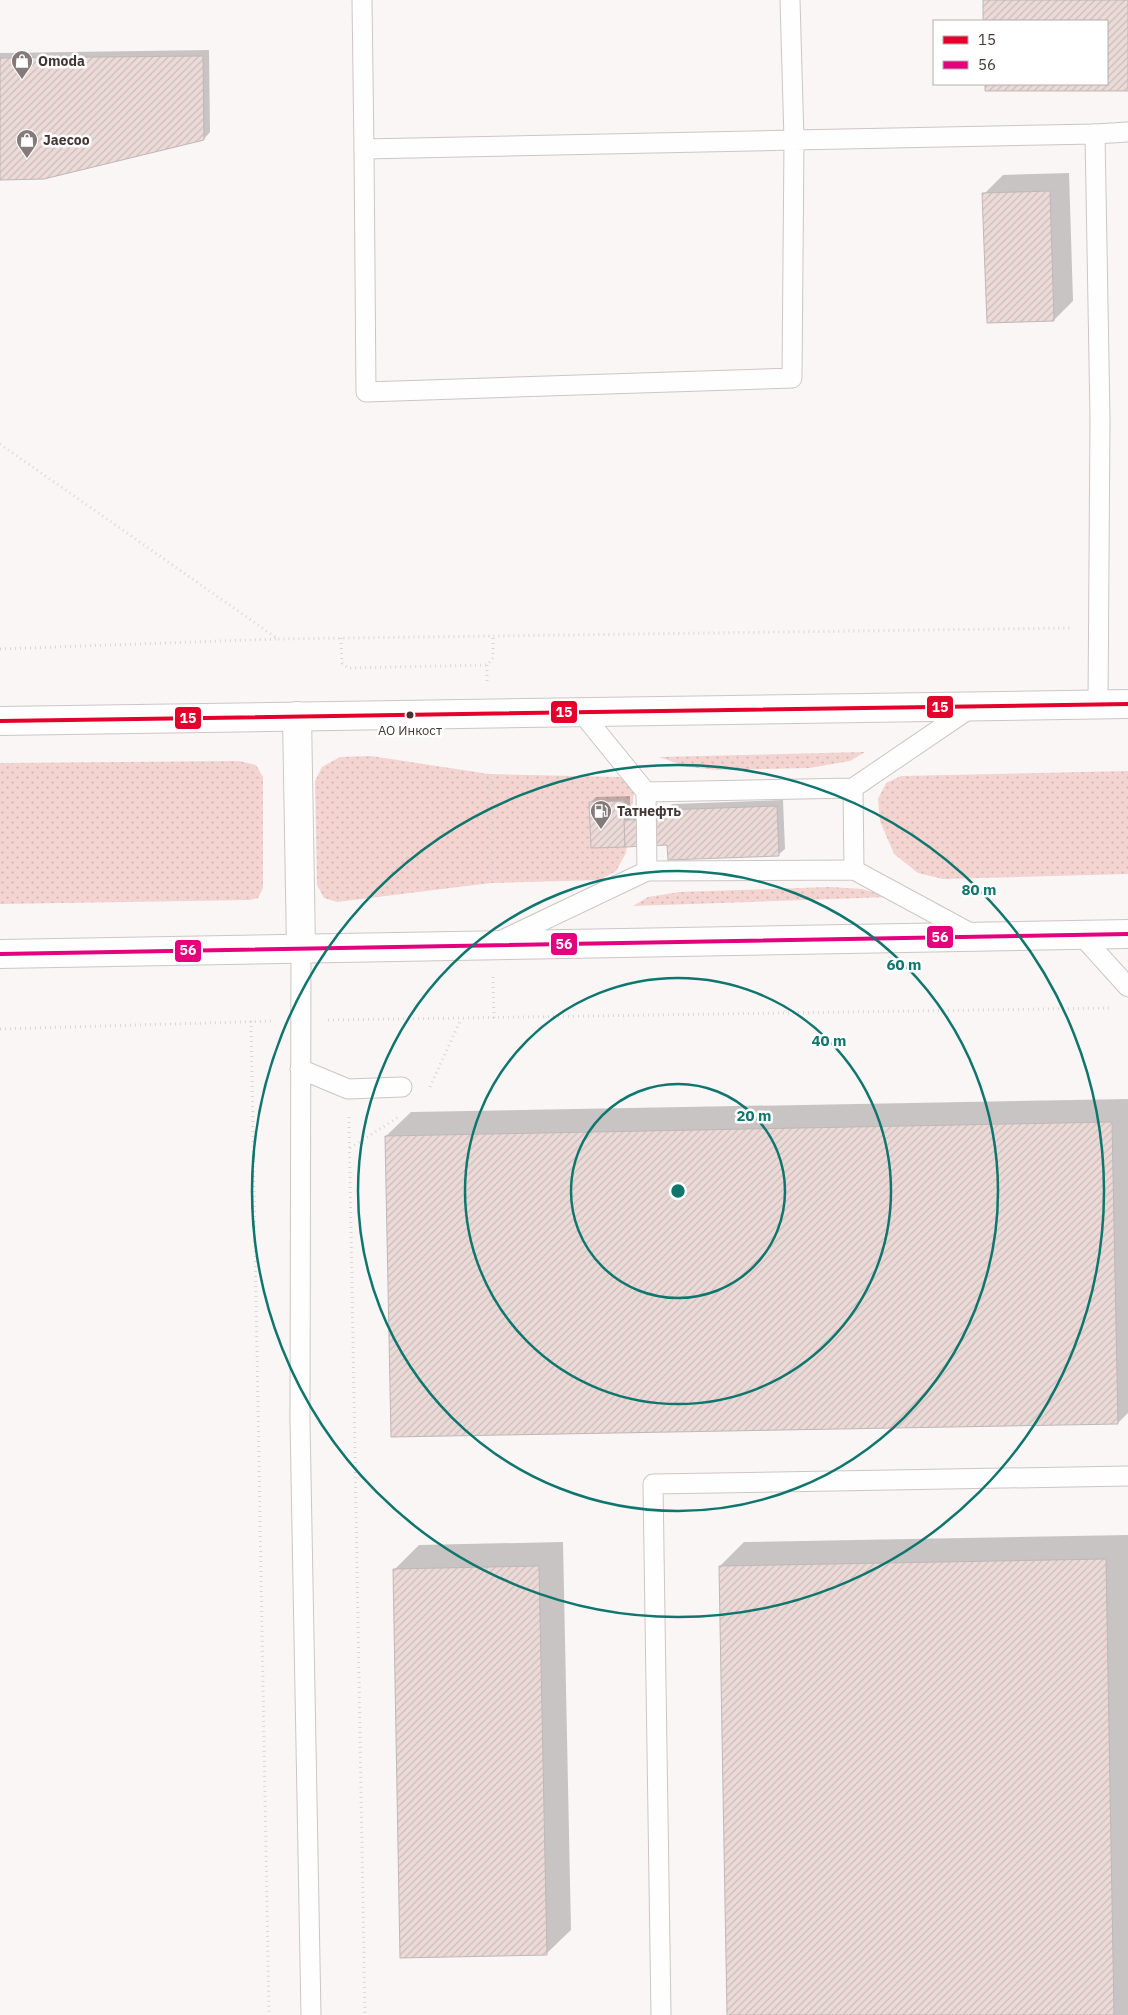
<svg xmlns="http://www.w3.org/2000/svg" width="1128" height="2015" font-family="'IBM Plex Sans',sans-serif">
	<defs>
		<pattern id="grass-dots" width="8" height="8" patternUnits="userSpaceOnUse" patternTransform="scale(1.25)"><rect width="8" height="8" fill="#f3d4d0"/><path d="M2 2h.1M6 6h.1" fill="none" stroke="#d2b7b3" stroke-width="1.8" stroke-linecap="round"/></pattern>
		<pattern id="building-hatch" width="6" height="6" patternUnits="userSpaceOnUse" patternTransform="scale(1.25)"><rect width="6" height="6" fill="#ebdad8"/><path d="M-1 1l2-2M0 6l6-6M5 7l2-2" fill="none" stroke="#cbbcba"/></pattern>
	</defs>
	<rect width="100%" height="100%" fill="#faf6f6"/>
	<!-- grass -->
	<g fill="url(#grass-dots)">
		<path d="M865,752L850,761L809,768L718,770L688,767L659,757Z"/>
		<path d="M371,756L489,774L618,777L629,780L634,792L626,853L616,871L600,880L491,883L337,902L324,898L317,885L315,781L322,767L340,757Z"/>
		<path d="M239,761L256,765L263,777V888L258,898L250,900L0,904V763Z"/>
		<path d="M1128,771V874L943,879L918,873L894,854L880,821L878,799L886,783L901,776Z"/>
		<path d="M830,887L862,889L889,897L633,906L648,897L679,892Z"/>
	</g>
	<!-- shadow -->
	<g fill="#0003">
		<path d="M984,0H1128V90L986,89V84H1107V21H985Z"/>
		<path d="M209,50L210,132L204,139L0,178V53Z"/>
		<path d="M1069,173L1073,301L1054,320L984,194L1003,175Z"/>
		<path d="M630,796V815L666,813V811L672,804L783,800L785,849L778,855L669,844L590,803L596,797Z"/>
		<path d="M1128,1099V1413L1118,1423L386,1136L411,1112Z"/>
		<path d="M1128,1535V2015H728L720,1566L744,1542Z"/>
		<path d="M563,1542L571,1930L546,1954L395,1569L419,1545Z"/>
	</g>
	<!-- building -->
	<g fill="url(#building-hatch)" stroke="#bfb8b7">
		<path d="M983,0H1128V91H985V84H1107V21H983Z"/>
		<path d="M203,56L204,140L44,179L0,180V58Z"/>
		<path d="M1050,191L1054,321L987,323L982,193Z"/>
		<path d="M624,801L625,847L591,848L589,802Z"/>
		<path d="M777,806L779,856L668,860L667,845L625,847L624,820L665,819L664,810Z"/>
		<path d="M1112,1122L1118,1424L391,1437L385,1136Z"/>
		<path d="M1106,1559L1114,2015H727L719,1566Z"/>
		<path d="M539,1566L547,1955L400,1958L393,1569Z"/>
	</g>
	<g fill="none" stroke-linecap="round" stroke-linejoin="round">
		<!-- lane casing -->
		<g stroke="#cdc6c5" stroke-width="21">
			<g id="lane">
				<path d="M362,0L364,149L794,140L790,0"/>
				<path d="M1095,134L1128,132"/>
				<path d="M364,149L366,392L792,378L794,140L1095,134L1100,418L1098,705"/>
				<path d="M581,712L646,792L853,788L972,707"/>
				<path d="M853,788L854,870"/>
				<path d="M646,792L647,871"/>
				<path d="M1081,935L1128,987"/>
				<path d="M500,941L647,871L854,870L976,936"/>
				<path d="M301,948L300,1421L311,2015"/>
				<path d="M300,1069L348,1089L402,1087"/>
				<path d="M661,2015L653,1484L1128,1476"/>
			</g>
		</g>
		<!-- primary casing -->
		<g stroke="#cdc6c5" stroke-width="30">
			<g id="primary">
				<path d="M297,716L301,948"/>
				<path d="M0,721L1128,704"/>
				<path d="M0,954L1128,934"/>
			</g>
		</g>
		<!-- path -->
		<g stroke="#d8d7d7" stroke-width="3" stroke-dasharray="1 4" stroke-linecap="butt">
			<path d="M0,444L278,639L1070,628"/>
			<path d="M341,638L342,663L348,668L487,665L493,658V635"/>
			<path d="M0,649L277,639"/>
			<path d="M487,681V665"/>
			<path d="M489,774L491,883"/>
			<path d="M493,977L494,1019"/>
			<path d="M328,1020L1109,1008"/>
			<path d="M251,1021L269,2015"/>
			<path d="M0,1029L274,1021"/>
			<path d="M430,1087L461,1019"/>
			<path d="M349,1117L365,2015"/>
			<path d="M350,1148L400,1116"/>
		</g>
		<!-- lane -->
		<use href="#lane" stroke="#fefefe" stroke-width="19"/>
		<!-- primary -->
		<use href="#primary" stroke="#fefefe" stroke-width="28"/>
		<!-- bus-1 casing -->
		<g stroke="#fff" stroke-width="8">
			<path id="bus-1" d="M0,721L1128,704"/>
		</g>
		<!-- bus-2 casing -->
		<g stroke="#fff" stroke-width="8">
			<path id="bus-2" d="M0,954L1128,934"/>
		</g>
		<!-- bus-1 -->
		<use href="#bus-1" stroke="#e4002b" stroke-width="4"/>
		<!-- bus-2 -->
		<use href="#bus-2" stroke="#e5007d" stroke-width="4"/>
	</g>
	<!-- distance rings -->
	<g fill="none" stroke="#0f766e" stroke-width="2.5">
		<circle cx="678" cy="1191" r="107"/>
		<circle cx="678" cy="1191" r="213"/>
		<circle cx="678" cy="1191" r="320"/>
		<circle cx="678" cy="1191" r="426"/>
	</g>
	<!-- icons -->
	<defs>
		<g id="shop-pin" transform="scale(1.125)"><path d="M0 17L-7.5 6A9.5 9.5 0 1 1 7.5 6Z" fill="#837a79" stroke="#fff"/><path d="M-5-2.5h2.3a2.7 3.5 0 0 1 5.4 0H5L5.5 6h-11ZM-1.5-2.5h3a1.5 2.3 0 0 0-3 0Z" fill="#fff"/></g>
		<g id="fuel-pin" transform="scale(1.125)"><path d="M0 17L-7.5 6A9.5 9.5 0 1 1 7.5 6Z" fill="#837a79" stroke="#fff"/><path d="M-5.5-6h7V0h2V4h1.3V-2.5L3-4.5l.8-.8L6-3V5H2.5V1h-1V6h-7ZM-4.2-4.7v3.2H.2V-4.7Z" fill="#fff"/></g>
	</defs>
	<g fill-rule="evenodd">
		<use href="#shop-pin" x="22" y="61"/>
		<use href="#shop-pin" x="27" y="140"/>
		<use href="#fuel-pin" x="601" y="811"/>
	</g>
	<!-- markers -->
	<circle fill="#433735" stroke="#fff" stroke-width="2" cx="410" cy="715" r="4.5"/>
	<g text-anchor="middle" stroke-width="5" stroke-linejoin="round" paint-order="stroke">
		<!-- bus labels -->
		<g font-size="13" fill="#433735" stroke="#fff">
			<text x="410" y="735">АО Инкост</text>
		</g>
		<!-- poi labels -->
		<g font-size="14" font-weight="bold" fill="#433735" stroke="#fff" text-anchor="start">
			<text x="38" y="66">Omoda</text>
			<text x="43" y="145">Jaecoo</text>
			<text x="617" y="816">Татнефть</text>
		</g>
	</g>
	<circle cx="678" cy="1191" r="8" fill="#0f766e" stroke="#fff" stroke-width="2.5"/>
	<g font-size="15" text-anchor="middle" font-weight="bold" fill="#0f766e" stroke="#fff" stroke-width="5" stroke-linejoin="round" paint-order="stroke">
		<text x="979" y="895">80 m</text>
		<text x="904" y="970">60 m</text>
		<text x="829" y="1046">40 m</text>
		<text x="754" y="1121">20 m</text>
	</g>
	<g stroke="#fff" stroke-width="2">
		<rect x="926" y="695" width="28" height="24" rx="5" fill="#e4002b"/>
		<rect x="550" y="700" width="28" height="24" rx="5" fill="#e4002b"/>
		<rect x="174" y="706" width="28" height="24" rx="5" fill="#e4002b"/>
		<rect x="926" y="925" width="28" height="24" rx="5" fill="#e5007d"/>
		<rect x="550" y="932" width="28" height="24" rx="5" fill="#e5007d"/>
		<rect x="174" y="939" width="28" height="24" rx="5" fill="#e5007d"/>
	</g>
	<g font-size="14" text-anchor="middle" font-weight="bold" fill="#fff">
		<text x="940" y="712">15</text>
		<text x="564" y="717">15</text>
		<text x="188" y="723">15</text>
		<text x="940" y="942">56</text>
		<text x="564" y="949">56</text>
		<text x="188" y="955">56</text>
	</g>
	<!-- legend -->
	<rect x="933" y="20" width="175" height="65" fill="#ffffff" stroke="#b4afae"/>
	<rect x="943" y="36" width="25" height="8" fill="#e4002b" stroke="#b4afae"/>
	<text x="978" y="45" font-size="15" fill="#433735">15</text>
	<rect x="943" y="61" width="25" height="8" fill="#e5007d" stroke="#b4afae"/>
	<text x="978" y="70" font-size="15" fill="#433735">56</text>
</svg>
